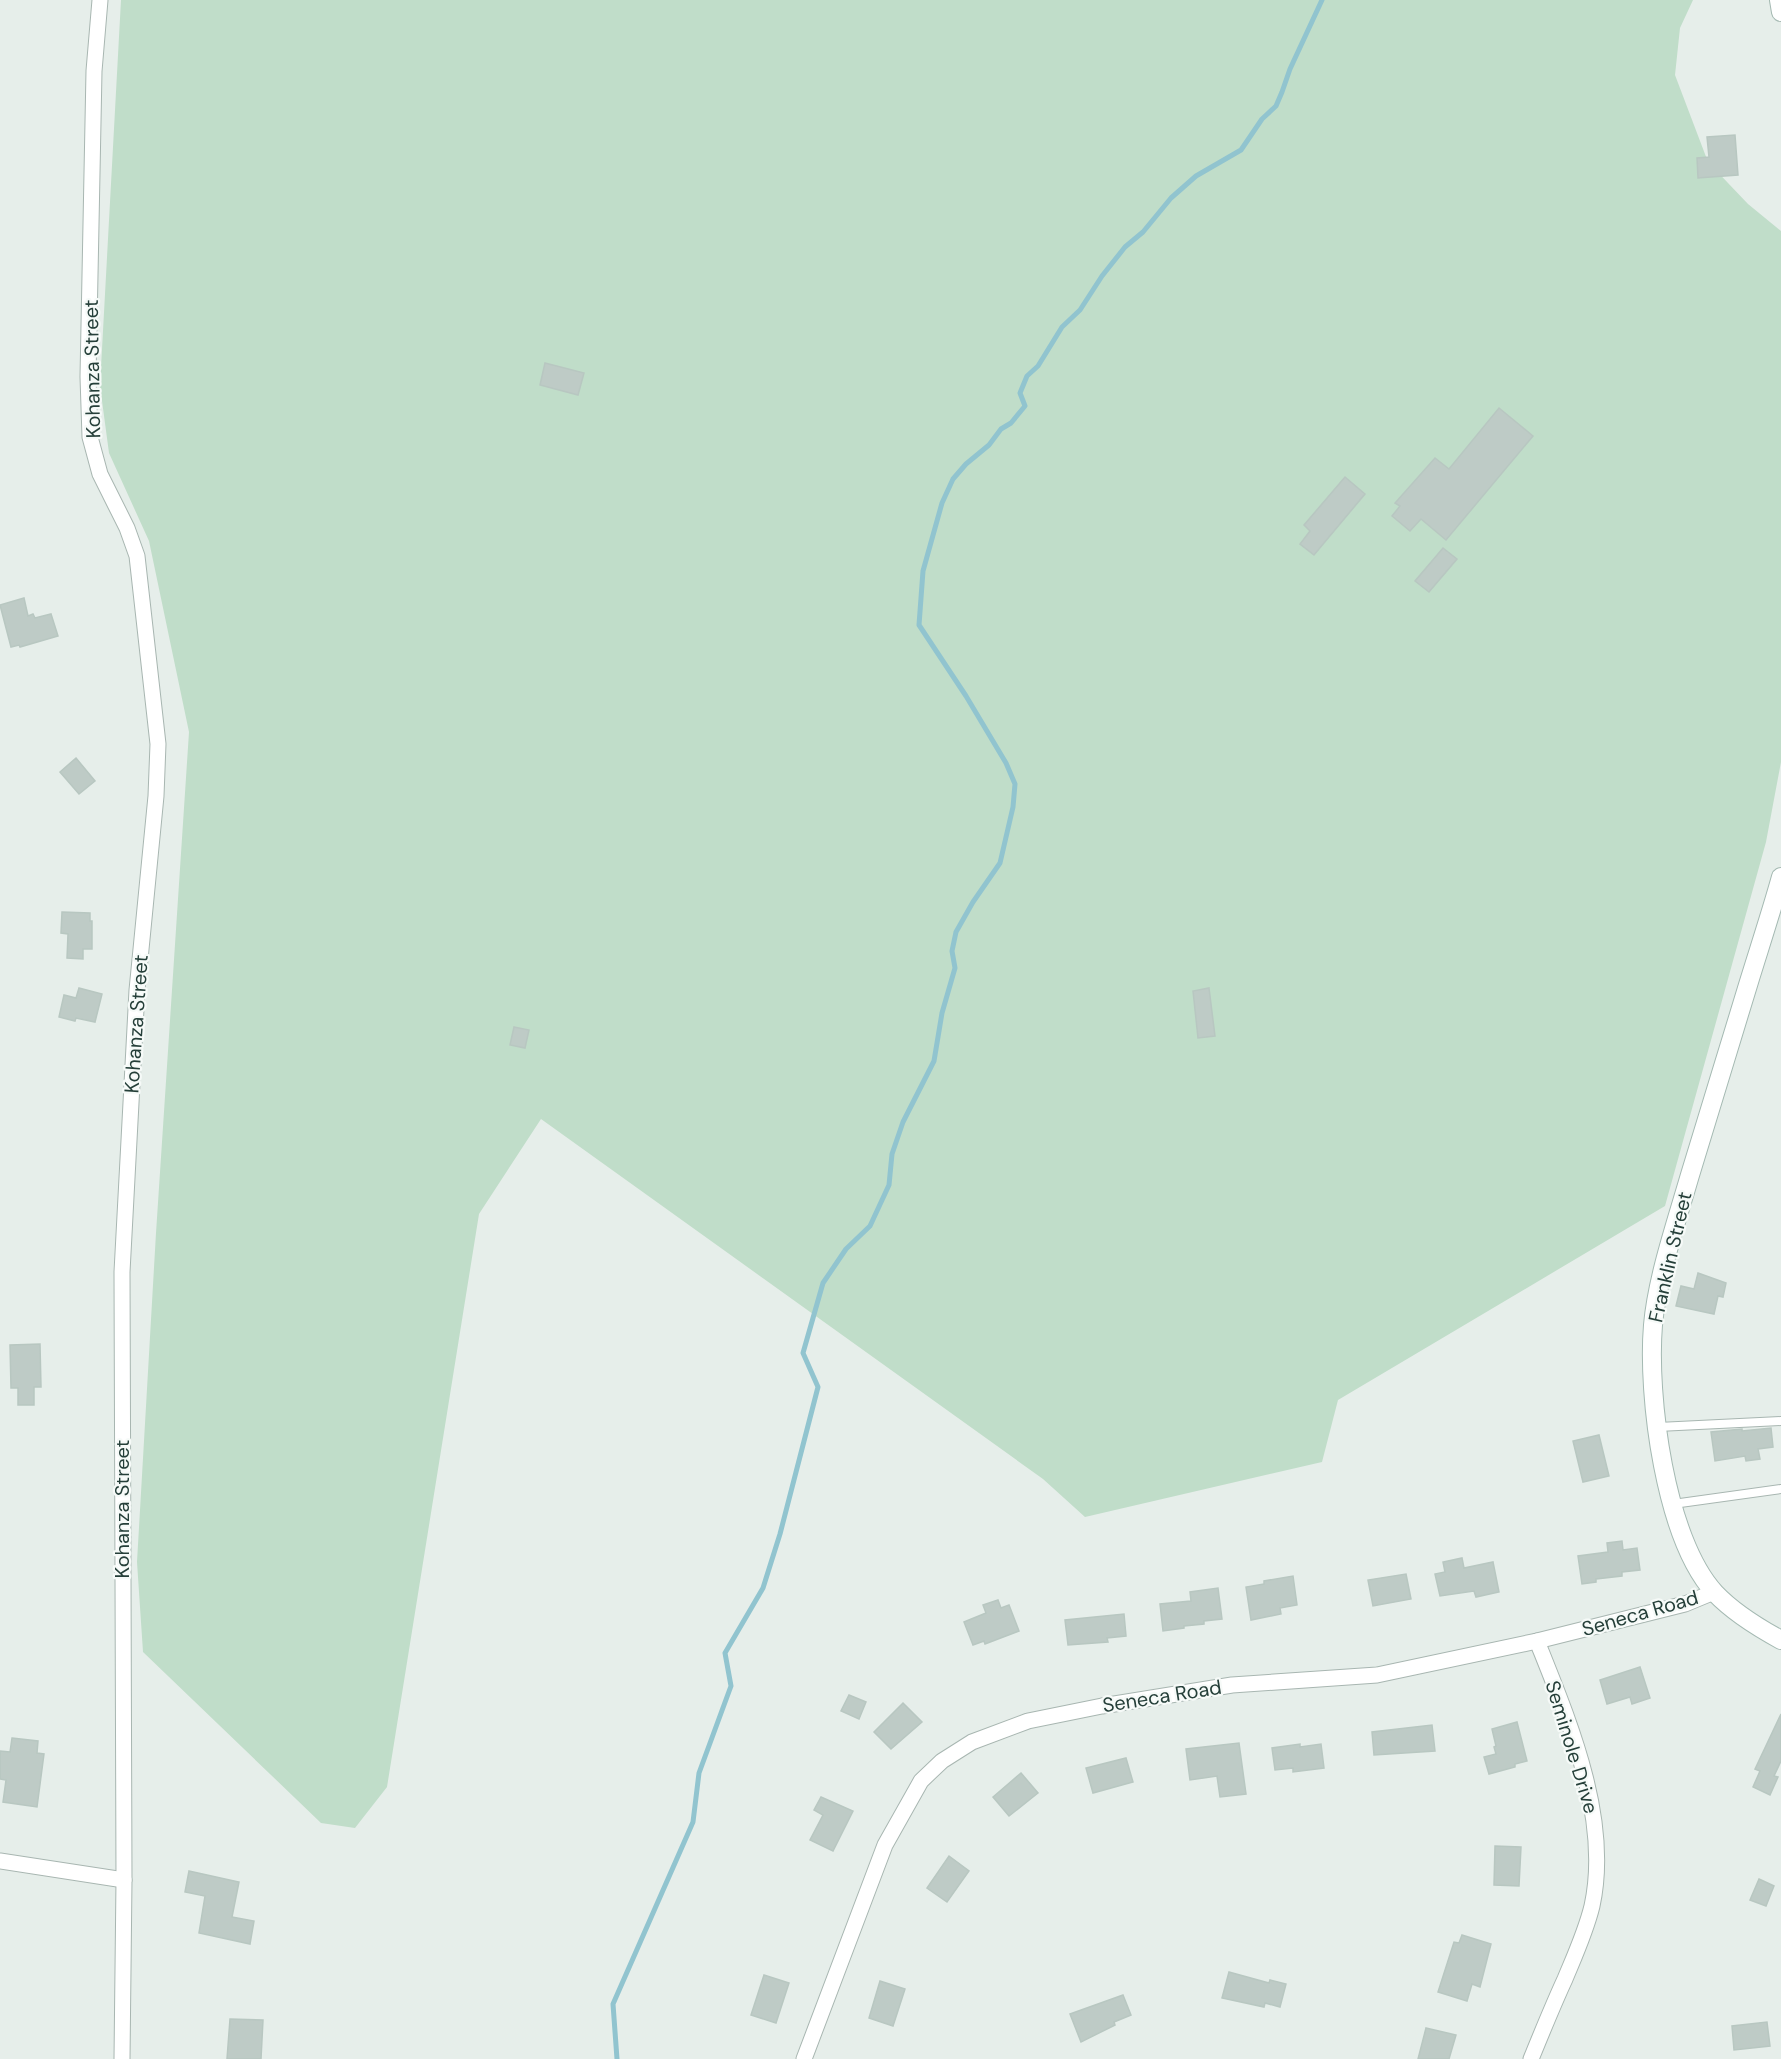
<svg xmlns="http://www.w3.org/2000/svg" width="1781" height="2059" font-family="'DM Sans',sans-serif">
	<rect width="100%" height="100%" fill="#e6eeea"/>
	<!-- green -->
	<path fill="#c0ddc9" d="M121,0H1693L1680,28L1675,75L1708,162L1748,204L1781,231V762L1766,842L1665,1206L1338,1400L1322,1462L1085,1517L1043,1479L541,1119L479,1214L387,1787L355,1828L321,1823L143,1652L137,1562L156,1233L189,732L149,541L109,453L100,386Z"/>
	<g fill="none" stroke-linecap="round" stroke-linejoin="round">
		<!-- stream -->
		<path stroke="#91c4cf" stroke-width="5" d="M617,2059L613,2004L693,1822L699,1773L731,1686L725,1653L763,1588L780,1534L818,1387L803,1353L823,1283L846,1249L870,1226L889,1185L892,1154L903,1122L934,1061L942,1013L955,968L952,951L956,932L973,902L1000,863L1013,807L1015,784L1006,763L966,696L919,625L923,571L942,503L953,479L966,464L989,445L1001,429L1011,423L1025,406L1020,393L1027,376L1038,366L1062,327L1080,310L1102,276L1125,247L1143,232L1171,198L1196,176L1241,150L1262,119L1276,106L1282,92L1290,69L1322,0"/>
	</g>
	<!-- building -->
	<g fill="#becbc6" stroke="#b8c7c1" stroke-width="1.5">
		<path d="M1735,135L1738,175L1698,178L1697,158L1709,157L1707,137Z"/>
		<path d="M545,363L584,373L578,395L540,385Z"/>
		<path d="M1499,408L1533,436L1446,540L1421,519L1410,531L1392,516L1400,506L1395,503L1435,458L1449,469Z"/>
		<path d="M1345,477L1365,494L1314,555L1300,544L1310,531L1304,525Z"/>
		<path d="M1443,548L1457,559L1429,592L1415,581Z"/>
		<path d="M24,598L28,616L33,614L35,618L51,614L58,636L20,647L19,645L11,647L0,605Z"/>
		<path d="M76,758L95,781L79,794L60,772Z"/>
		<path d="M62,912L90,913V921H92V949H83V959L67,958L68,934L61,933Z"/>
		<path d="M79,988L102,994L95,1022L76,1018L75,1021L59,1017L64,995L76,998Z"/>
		<path d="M1209,988L1215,1036L1198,1038L1193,991Z"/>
		<path d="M514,1027L529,1030L525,1048L510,1045Z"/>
		<path d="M1698,1273L1726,1283L1723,1297L1718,1296L1714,1314L1676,1306L1681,1286L1694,1289Z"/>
		<path d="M40,1344L41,1387H34V1405H18V1388H11L10,1345Z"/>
		<path d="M1771,1428L1773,1447L1758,1449L1760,1459L1746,1461L1745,1456L1715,1461L1711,1432L1742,1429V1431Z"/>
		<path d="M1599,1435L1609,1476L1583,1482L1573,1441Z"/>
		<path d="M1622,1541L1623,1550L1637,1548L1640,1570L1622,1572V1576L1596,1579V1582L1582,1584L1578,1556L1608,1552L1607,1543Z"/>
		<path d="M1462,1558L1464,1568L1493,1562L1499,1592L1476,1597L1474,1591L1440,1596L1435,1574L1445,1572L1443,1562Z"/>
		<path d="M1406,1574L1411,1599L1373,1606L1368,1580Z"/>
		<path d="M1293,1576L1297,1605L1280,1608L1281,1614L1251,1620L1246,1587L1264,1584V1581Z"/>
		<path d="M1218,1588L1222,1619L1204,1621V1624L1184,1626V1628L1163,1631L1160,1604L1191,1601L1190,1592Z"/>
		<path d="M998,1600L1001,1608L1009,1605L1019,1631L985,1644L984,1641L973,1645L964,1622L986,1613L983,1605Z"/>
		<path d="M1124,1614L1126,1636L1107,1638L1108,1642L1068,1645L1065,1620Z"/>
		<path d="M1640,1667L1650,1698L1632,1704L1630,1697L1607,1704L1600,1680Z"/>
		<path d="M849,1695L866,1702L859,1719L841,1711Z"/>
		<path d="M903,1703L922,1722L891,1749L874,1732Z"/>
		<path d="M1781,1714V1761L1774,1776L1778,1777L1770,1795L1753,1787L1760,1771L1755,1769Z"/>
		<path d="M1517,1722L1527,1761L1515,1764V1767L1489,1774L1484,1757L1496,1754L1494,1747L1496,1746L1492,1729Z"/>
		<path d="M1432,1725L1435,1751L1374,1755L1372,1732Z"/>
		<path d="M12,1738L38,1741L37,1753L44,1754L37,1807L3,1802L6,1780L0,1779V1751L10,1752Z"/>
		<path d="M1239,1743L1246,1794L1220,1797L1217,1776L1190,1780L1186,1749Z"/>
		<path d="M1300,1744V1747L1321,1744L1324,1768L1293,1772V1768L1275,1770L1272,1748Z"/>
		<path d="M1126,1758L1133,1782L1093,1793L1086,1768Z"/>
		<path d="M1021,1773L1038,1793L1009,1816L993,1797Z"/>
		<path d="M821,1797L853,1811L833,1851L810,1840L823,1815L814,1810Z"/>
		<path d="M1495,1846L1521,1847L1519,1886L1494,1885Z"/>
		<path d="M949,1856L969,1871L947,1902L927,1888Z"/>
		<path d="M189,1871L239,1882L232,1917L254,1921L250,1944L199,1933L205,1896L185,1892Z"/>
		<path d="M1759,1879L1774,1886L1766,1906L1750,1900Z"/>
		<path d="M1462,1935L1491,1944L1480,1987L1472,1984L1467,2001L1438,1992L1454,1942L1459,1943Z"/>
		<path d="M1229,1972L1269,1983L1270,1980L1286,1984L1280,2007L1265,2003L1264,2007L1222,1998Z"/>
		<path d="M764,1975L789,1983L776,2023L751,2015Z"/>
		<path d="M880,1981L905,1989L893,2026L869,2018Z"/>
		<path d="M1123,1995L1131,2015L1114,2022L1115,2025L1081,2042L1070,2014Z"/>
		<path d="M230,2019L263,2020L261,2059H227Z"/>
		<path d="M1767,2022L1770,2046L1734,2050L1732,2026Z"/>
		<path d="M1426,2028L1456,2035L1449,2059H1418Z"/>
	</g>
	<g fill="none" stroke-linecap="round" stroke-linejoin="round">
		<!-- service casing -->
		<g stroke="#a8b6b1" stroke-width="10">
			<g id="service">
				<path d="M1658,1427L1781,1421"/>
				<path d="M1673,1504L1781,1489"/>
			</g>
		</g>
		<!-- minor casing -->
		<g stroke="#a8b6b1" stroke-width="17">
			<g id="minor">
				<path d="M100,0L94,71L88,377L90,437L100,474L127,528L137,556L158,744L156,796L137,990L122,1272L124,1880L122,2059"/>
				<path d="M0,1861L124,1880"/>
				<path d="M804,2059L885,1845L921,1781L942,1761L972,1742L1028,1721L1102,1706L1232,1685L1377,1675L1537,1641L1685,1604L1714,1592"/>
				<path d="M1531,2059C1542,2032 1553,2005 1565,1979C1575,1955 1586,1931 1592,1906C1611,1819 1569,1721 1537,1641"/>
			</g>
		</g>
		<!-- secondary casing -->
		<g stroke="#a4b9b2" stroke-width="20">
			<g id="secondary">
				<path d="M1779,0L1781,12"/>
				<path d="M1781,877C1771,913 1759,949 1748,985C1729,1048 1709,1112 1690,1175C1677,1220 1657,1278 1653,1325C1647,1396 1665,1539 1715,1593C1734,1613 1757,1627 1781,1640"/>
			</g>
		</g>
		<!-- service -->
		<use href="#service" stroke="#fff" stroke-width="8"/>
		<!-- minor -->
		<use href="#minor" stroke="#fff" stroke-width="15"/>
		<!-- secondary -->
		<use href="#secondary" stroke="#fff" stroke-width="18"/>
	</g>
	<g text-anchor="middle" stroke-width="4.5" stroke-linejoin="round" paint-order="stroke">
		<!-- street labels -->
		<g font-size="20" fill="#253f39" stroke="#f6faf8">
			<text transform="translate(92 369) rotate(-91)" y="7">Kohanza Street</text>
			<text transform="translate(136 1024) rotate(-86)" y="7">Kohanza Street</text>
			<text transform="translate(1670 1257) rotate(-77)" y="7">Franklin Street</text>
			<text transform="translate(122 1509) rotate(-90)" y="7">Kohanza Street</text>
			<text transform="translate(1640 1613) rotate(-16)" y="7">Seneca Road</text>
			<text transform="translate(1162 1696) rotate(-9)" y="7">Seneca Road</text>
			<text transform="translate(1572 1747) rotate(73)" y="7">Seminole Drive</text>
		</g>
	</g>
</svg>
